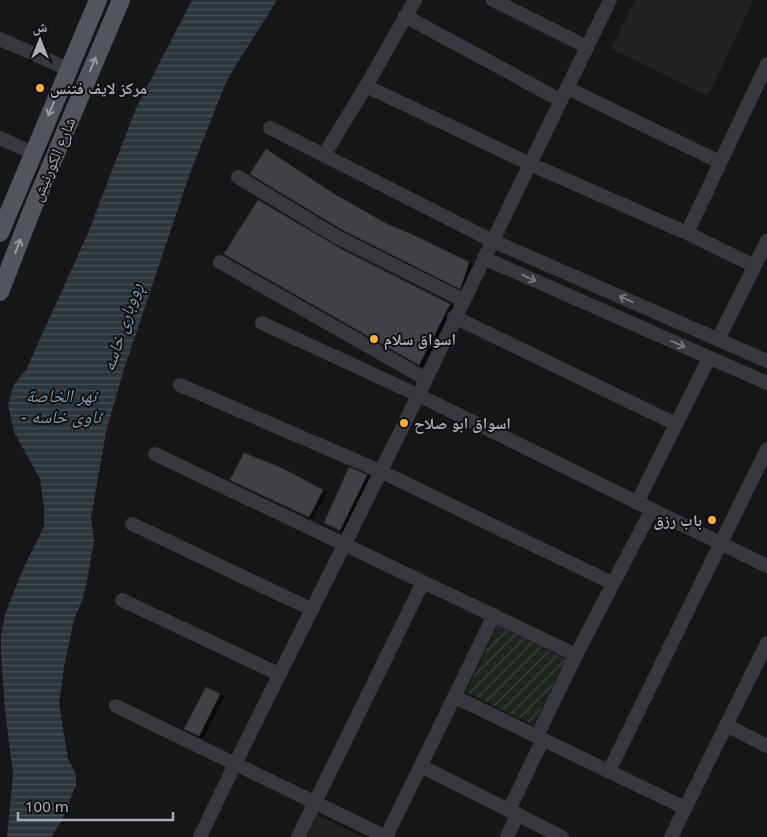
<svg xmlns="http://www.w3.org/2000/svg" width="767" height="837" font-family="'Noto Sans','Noto Naskh Arabic',sans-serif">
	<defs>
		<pattern id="garden-furrows" width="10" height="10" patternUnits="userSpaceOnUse" patternTransform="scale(1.25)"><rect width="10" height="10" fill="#1e261f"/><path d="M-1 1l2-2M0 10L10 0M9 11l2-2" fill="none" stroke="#3c433d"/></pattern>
		<pattern id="water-rules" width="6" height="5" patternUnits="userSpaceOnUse" patternTransform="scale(1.25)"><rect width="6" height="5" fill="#2c353c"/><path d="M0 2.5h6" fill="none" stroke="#485056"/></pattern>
		<filter id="shadow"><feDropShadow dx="3.5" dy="2" stdDeviation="0" flood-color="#0009"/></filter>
	</defs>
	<rect width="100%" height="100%" fill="#161618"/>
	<!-- built -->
	<g fill="#222225">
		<path d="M635,0H753L708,96L611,49Z"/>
		<path d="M317,815L362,837H307Z"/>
	</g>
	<!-- garden -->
	<path fill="url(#garden-furrows)" d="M498,626L566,659L533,725L466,692Z"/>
	<!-- water -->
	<path fill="url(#water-rules)" d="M192,0H277L227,80L190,173L124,369L106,432L91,518L94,541L87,581L83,598L74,620L64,666L59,704L68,759L76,774V785L62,820L51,837H7L13,774L5,711L1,652V636L5,614L25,565L44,526V508L40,479L14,432L8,405L14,384L26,370L88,233L136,108Z"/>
	<!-- building -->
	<g fill="#404145" stroke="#303034" filter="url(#shadow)">
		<path d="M266,149L331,192L385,223L411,234L469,262L460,289L341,229L250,174Z"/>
		<path d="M258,200L341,249L450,304L419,365L224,254Z"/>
		<path d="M244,453L282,468L323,490L309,517L230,480Z"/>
		<path d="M349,467L367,475L340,530L324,523Z"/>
		<path d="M206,687L220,694L199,736L184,729Z"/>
	</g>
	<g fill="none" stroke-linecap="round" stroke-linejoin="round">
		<!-- minor -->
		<g stroke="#37383d" stroke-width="14">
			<path d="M493,0L587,47"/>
			<path d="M405,16L560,100"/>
			<path d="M0,39L68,69"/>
			<path d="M366,86L530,164L687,233L754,266"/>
			<path d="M567,88L720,162"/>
			<path d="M270,128L493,241L767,361"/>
			<path d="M0,138L33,153"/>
			<path d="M324,155L366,86L415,0"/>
			<path d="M238,177L337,237L463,300"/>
			<path d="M687,233L767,64"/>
			<path d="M484,258L767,383"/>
			<path d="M220,262L426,379"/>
			<path d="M454,317L676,424"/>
			<path d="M262,323L418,395L767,566"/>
			<path d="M718,339L767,241"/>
			<path d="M180,385L380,471L612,583"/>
			<path d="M155,454L576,655"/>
			<path d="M637,503L709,358"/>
			<path d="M132,524L311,609"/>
			<path d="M122,600L279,674"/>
			<path d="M455,697L685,808"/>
			<path d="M116,706L386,837"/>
			<path d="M726,725L767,746"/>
			<path d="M537,736L576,655L652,509"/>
			<path d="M421,766L562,837"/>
			<path d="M609,771L767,449"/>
			<path d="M509,810L543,739"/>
			<path d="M200,837C273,683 352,533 426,379C487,253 548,126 610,0"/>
			<path d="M298,837L423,582"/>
			<path d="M386,837L494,615"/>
			<path d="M507,837L518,814"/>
			<path d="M671,837L767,643"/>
		</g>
		<!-- major -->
		<g stroke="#53555c" stroke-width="18">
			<path d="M0,233L98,0"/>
			<path d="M0,292L32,210L121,0"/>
		</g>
	</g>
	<!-- one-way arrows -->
	<defs><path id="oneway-shaft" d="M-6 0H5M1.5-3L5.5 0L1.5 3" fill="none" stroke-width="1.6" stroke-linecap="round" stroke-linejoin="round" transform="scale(1.25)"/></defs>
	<g stroke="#979ba6">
		<use href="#oneway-shaft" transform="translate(93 64) rotate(-67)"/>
		<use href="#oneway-shaft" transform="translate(51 109) rotate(113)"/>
		<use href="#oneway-shaft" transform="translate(18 246) rotate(-68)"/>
	</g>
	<g stroke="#757881">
		<use href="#oneway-shaft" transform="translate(529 278) rotate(24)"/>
		<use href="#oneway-shaft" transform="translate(626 299) rotate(-156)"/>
		<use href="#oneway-shaft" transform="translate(678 344) rotate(24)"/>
	</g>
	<!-- markers -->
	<g fill="#f2b134" stroke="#111113" stroke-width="2">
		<circle cx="40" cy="88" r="5"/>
		<circle cx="374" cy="339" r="5"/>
		<circle cx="404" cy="423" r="5"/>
		<circle cx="712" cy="520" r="5"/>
	</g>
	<g text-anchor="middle" stroke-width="4" stroke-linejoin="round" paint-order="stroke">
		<!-- poi labels -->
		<g font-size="16" font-weight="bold" fill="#a8adb8" stroke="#111113" text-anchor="start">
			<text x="50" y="94">مركز لايف فتنس</text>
			<text x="384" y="345">اسواق سلام</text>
			<text x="414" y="429">اسواق ابو صلاح</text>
			<text x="702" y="526" text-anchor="end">باب رزق</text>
		</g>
		<!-- street labels -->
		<g font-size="16" fill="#a8adb8" stroke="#111113">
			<text transform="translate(53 159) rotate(-67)" y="6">شارع الكورنيش</text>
		</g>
		<!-- water labels -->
		<g font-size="18" font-style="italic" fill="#7f9bb3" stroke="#111113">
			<text transform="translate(122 327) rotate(-72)" y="6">ڕووباری خاسە</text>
			<text x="61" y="402">نهر الخاصة<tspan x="61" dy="21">- ئاوی خاسە</tspan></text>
		</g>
	</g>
	<!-- north arrow -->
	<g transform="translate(40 40)" stroke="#111113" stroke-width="4" paint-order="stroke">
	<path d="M0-4L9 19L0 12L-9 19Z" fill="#a8adb8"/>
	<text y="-8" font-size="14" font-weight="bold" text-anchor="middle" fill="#a8adb8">ش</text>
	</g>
	<!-- scale -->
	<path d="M18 812v8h155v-8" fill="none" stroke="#a8adb8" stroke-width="2.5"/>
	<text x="25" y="812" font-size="15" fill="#a8adb8" stroke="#111113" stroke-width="4" paint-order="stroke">100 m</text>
</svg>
